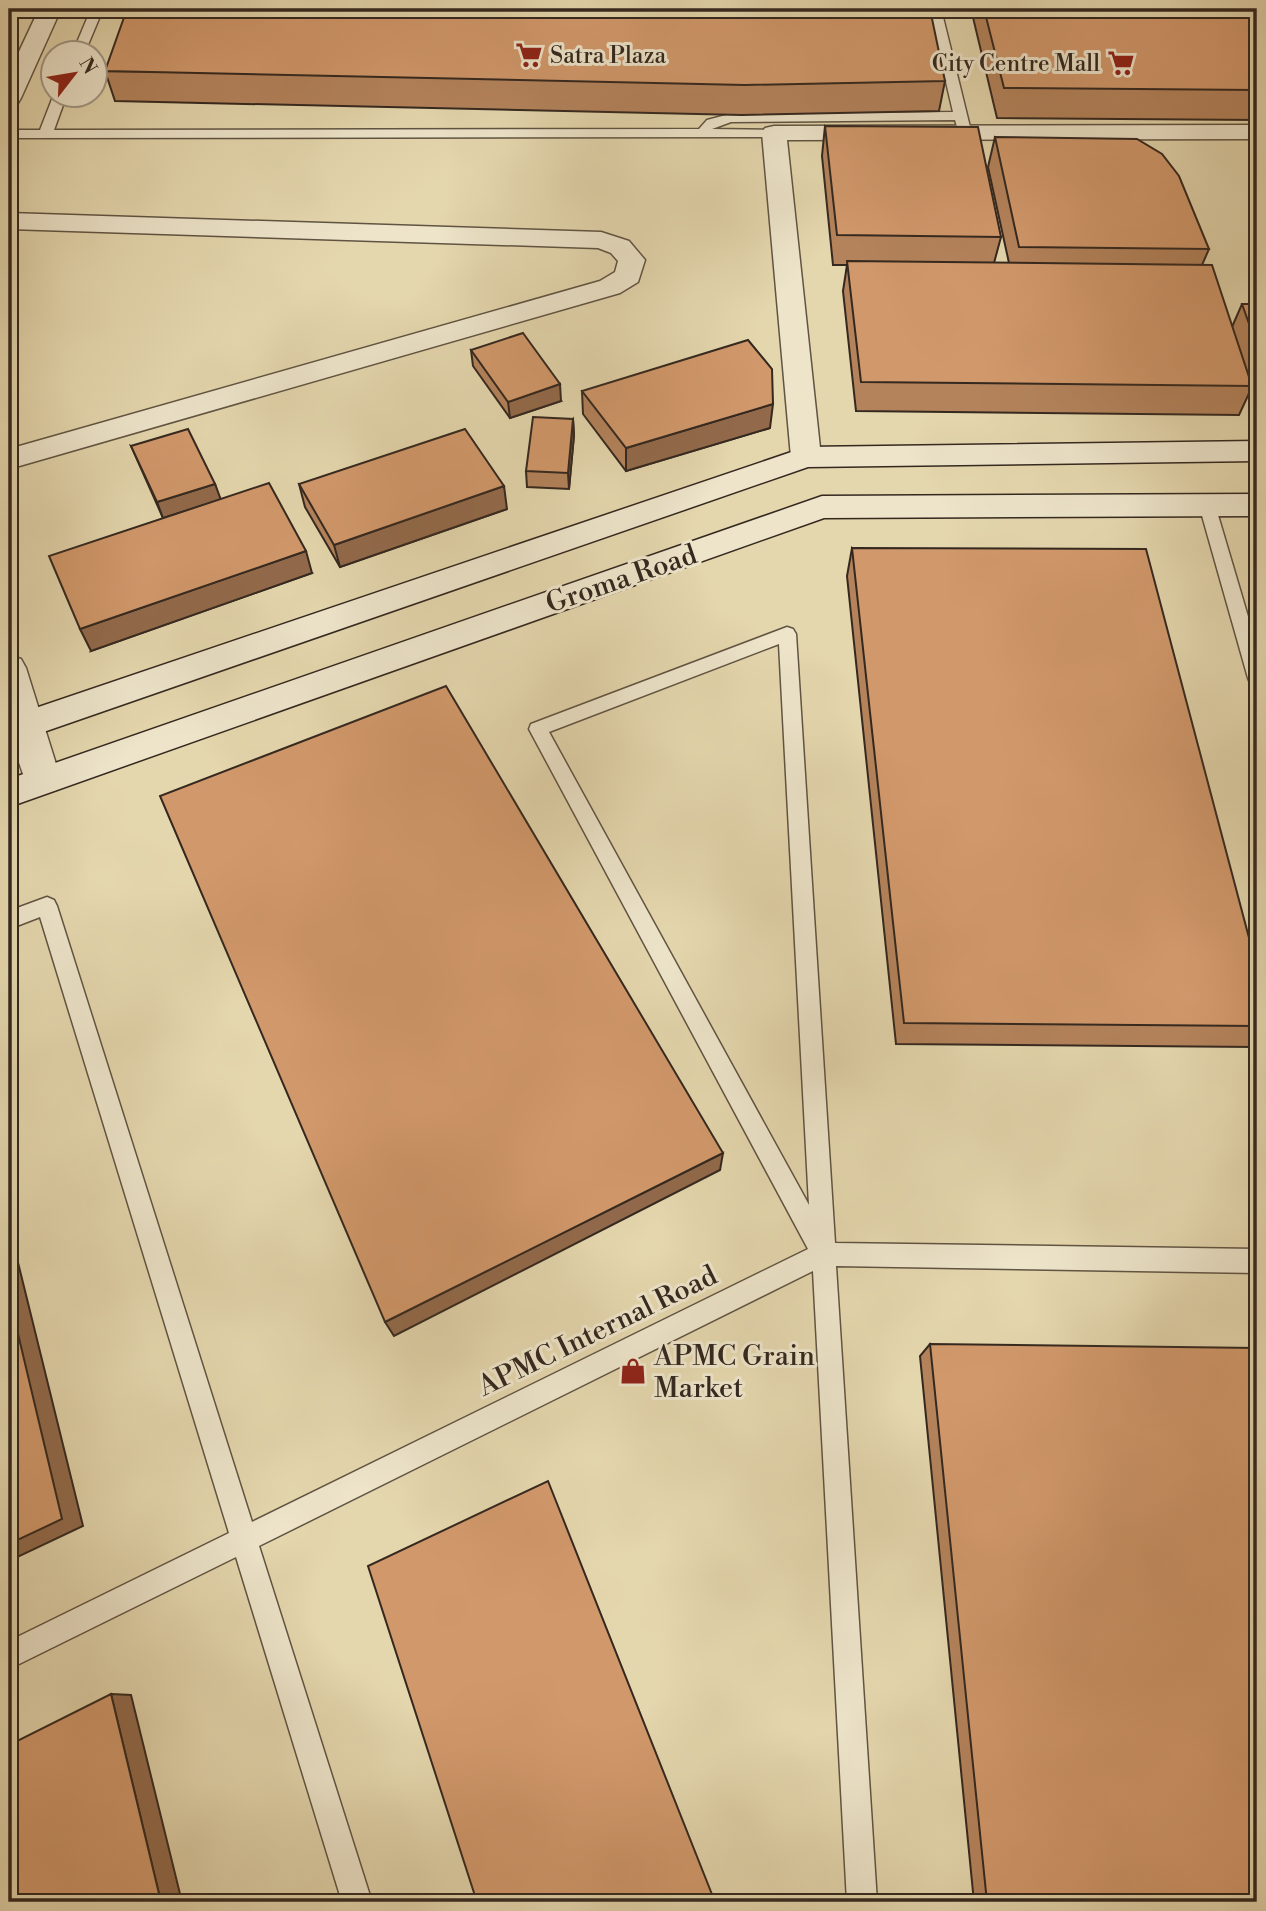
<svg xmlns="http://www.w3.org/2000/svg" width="1266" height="1911" font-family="'Libre Bodoni',serif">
	<rect width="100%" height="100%" fill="#e4d6ad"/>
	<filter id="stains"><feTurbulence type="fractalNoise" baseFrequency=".00286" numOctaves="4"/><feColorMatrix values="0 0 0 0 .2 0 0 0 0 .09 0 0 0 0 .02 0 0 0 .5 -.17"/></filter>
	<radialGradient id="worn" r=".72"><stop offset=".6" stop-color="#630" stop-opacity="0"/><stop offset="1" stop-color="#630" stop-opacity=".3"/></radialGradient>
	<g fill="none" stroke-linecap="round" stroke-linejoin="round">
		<!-- service casing -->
		<g stroke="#605442" stroke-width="3">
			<g id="service">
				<path d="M91,9H103L85,52H73Z"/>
				<path d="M929,9H941L970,127L968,130H958L955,120L731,122L712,129L779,130V136L774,137L9,138V130H40L54,94H67L54,130L699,129L707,120L730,114L953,112Z"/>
				<path d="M1207,499L1215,505L1257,647V685L1250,683L1248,678L1199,505Z"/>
				<path d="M787,627L793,629L796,634L835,1243L1257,1249V1273L836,1266L877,1902H847L813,1271L259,1546L372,1902H342L236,1557L9,1669V1641L229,1533L40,917L9,929V911L47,897L54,900L57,906L252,1522L808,1249L529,729L531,724ZM779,644L809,1205L549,732Z"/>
			</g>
		</g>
		<!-- minor casing -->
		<g stroke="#605442" stroke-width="3">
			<g id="minor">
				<path d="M39,9H61L21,98L18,103L9,105V73Z"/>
				<path d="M1257,125V139L787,140L821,457L817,464L806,467L795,464L791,457L762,133L765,128L774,126Z"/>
				<path d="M9,213L601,232L629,241L645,260L638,282L620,293L9,469V449L600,281L615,272L618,261L611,253L598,248L9,229Z"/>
				<path d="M9,655L21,659L26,668L61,780L56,790L43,794L30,790C9,748 7,701 9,655Z"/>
			</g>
		</g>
		<!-- secondary casing -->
		<g stroke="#34281f" stroke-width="3">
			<g id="secondary">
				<path d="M1257,441V461L808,467L9,744V717L806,447Z"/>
				<path d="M1257,494V516L824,518L9,807V779L822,496Z"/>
			</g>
		</g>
		<!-- service -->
		<use href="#service" fill="#ede4ca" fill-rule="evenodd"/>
		<!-- minor -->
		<use href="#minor" fill="#ede4ca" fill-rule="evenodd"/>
		<!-- secondary -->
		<use href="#secondary" fill="#ede4ca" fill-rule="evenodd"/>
	</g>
	<!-- wall -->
	<g fill="#b4835c" stroke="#34281f" stroke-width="2">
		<path d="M971,9H1257V120L997,118Z"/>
		<path d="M105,71L945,81L939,111L742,115L115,101Z"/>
		<path d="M825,126L1001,237L994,263H1009L988,167L995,137L1209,249L1202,265L1232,327L1242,304H1257V401L1252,387L1239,415L856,411L843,291L847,265H833L822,156Z"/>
		<path d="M471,350L561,401L510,418L473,366Z"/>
		<path d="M582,391L770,428L626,471L583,414Z"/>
		<path d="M573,419L574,435L569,489L527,487L526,471Z"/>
		<path d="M131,446L215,484L220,499L312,573L91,651L163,518Z"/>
		<path d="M299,484L507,509L340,567L305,507Z"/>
		<path d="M852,548L1257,968V1043L1254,1047L896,1044L847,576Z"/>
		<path d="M930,1344L1257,1902H974L920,1356Z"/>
	</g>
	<!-- shaded-wall -->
	<g fill="#926a4b" stroke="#34281f" stroke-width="2">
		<path d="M560,384L561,401L510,418L508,402Z"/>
		<path d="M773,404L770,428L626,471V448Z"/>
		<path d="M573,419L574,435L569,489L568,473Z"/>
		<path d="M215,484L221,500L163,518L157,502Z"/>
		<path d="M504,486L507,509L340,567L334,545Z"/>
		<path d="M306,551L312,573L91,651L80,629Z"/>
		<path d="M723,1153L720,1170L394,1336L385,1322Z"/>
		<path d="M9,1226L83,1526L9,1561Z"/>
		<path d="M111,1694L131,1695L182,1902H161Z"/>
	</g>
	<!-- building -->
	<g fill="#d1986b" stroke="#34281f" stroke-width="2">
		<path d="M127,9H930L945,81L745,85L105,71Z"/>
		<path d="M984,9H1257V90L1004,88Z"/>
		<path d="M825,126L978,127L1001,237L837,235Z"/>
		<path d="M995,137L1137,139L1162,154L1179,176L1209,249L1019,247Z"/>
		<path d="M847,261L1212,265L1252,386L861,382Z"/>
		<path d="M1242,304H1257V346Z"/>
		<path d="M523,333L560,384L508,402L471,350Z"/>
		<path d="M748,340L772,369L773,404L626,448L582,391Z"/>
		<path d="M533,417L573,419L568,473L526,471Z"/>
		<path d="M188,429L215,484L157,502L131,446Z"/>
		<path d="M465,429L504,486L334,545L299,484Z"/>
		<path d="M269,483L306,551L80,629L49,556Z"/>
		<path d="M852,548L1146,549L1257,968V1026L904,1023Z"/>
		<path d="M446,686L723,1153L385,1322L160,796Z"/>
		<path d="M9,1296L62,1519L9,1544Z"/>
		<path d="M930,1344L1257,1348V1902H987Z"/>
		<path d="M548,1481L715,1902H477L368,1566Z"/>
		<path d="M111,1694L161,1902H9V1745Z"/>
	</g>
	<!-- icons -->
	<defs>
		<g id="supermarket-bare" transform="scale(2.1)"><path d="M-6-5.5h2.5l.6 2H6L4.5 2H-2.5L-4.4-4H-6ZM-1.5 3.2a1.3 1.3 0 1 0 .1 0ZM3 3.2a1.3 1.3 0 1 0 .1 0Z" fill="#8f2418" stroke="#ede4ca" stroke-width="2.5" paint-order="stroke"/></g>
		<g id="shop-bare" transform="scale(2.1)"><path d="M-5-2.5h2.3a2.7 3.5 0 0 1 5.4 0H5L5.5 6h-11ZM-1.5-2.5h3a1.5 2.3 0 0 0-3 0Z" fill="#8f2418" stroke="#ede4ca" stroke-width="2.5" paint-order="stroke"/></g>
	</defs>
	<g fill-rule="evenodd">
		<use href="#supermarket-bare" x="529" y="55"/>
		<use href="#supermarket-bare" x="1121" y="63"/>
		<use href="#shop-bare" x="633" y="1371"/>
	</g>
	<g text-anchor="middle" stroke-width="6" stroke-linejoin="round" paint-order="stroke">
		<!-- far-poi labels -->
		<g font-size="23" fill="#34281f" stroke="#ede4ca" text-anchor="start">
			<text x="550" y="63">Satra Plaza</text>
			<text x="1100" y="71" text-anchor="end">City Centre Mall</text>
		</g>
		<!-- street labels -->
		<g font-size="28" fill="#34281f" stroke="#ede4ca">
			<text transform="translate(621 578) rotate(-19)" y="10">Groma Road</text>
			<text transform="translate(597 1330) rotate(-26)" y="10">APMC Internal Road</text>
		</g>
		<!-- poi labels -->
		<g font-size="28" fill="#34281f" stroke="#ede4ca" text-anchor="start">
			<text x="654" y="1365">APMC Grain<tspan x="654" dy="32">Market</tspan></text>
		</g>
	</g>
	<!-- margin -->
	<rect width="1266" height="1911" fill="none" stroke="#e4d6ad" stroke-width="35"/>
	<rect x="10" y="10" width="1245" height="1890" fill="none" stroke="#34281f" stroke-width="3.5"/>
	<rect x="18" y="18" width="1231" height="1876" fill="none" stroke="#34281f" stroke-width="2"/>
	<!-- north arrow -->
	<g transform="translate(74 74) rotate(59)"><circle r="33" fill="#ede4ca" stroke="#a39986" stroke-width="2"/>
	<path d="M0-5L12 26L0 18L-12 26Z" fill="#8f2418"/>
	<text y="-10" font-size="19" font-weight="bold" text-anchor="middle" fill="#34281f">N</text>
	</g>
	<rect width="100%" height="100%" filter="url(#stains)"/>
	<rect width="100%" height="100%" fill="url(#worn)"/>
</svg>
